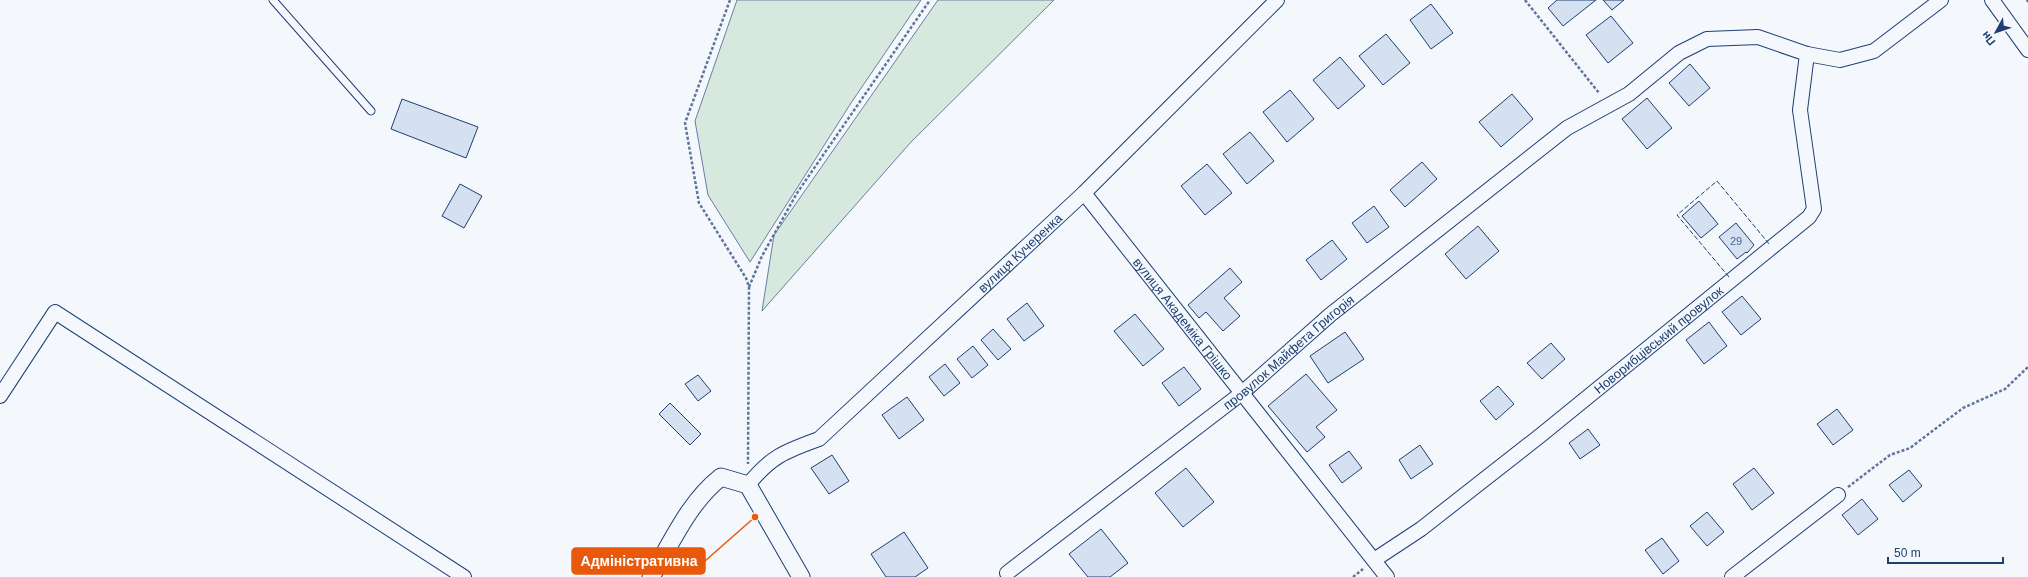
<svg xmlns="http://www.w3.org/2000/svg" width="2028" height="577" font-family="Arial,sans-serif">
	<rect width="100%" height="100%" fill="#f4f7fb"/>
	<!-- green -->
	<g fill="#d7e8df" stroke="#687fa3">
		<path d="M737,0H921L851,103L750,262L708,195L695,121Z"/>
		<path d="M938,0H1054L911,142L762,311L774,235Z"/>
	</g>
	<!-- building -->
	<g fill="#d5e0f0" stroke="#1d3f73">
		<path d="M1557,0H1596L1563,26L1548,8Z"/>
		<path d="M1603,0H1624L1612,10Z"/>
		<path d="M1431,4L1453,33L1431,49L1410,20Z"/>
		<path d="M1611,16L1633,43L1608,63L1586,35Z"/>
		<path d="M1386,34L1410,63L1383,85L1359,56Z"/>
		<path d="M1340,57L1365,86L1338,109L1313,80Z"/>
		<path d="M1690,64L1710,88L1689,106L1669,83Z"/>
		<path d="M1290,90L1314,119L1287,142L1263,112Z"/>
		<path d="M1512,94L1533,119L1501,147L1479,122Z"/>
		<path d="M1647,98L1672,128L1647,149L1622,119Z"/>
		<path d="M402,99L478,127L466,158L391,129Z"/>
		<path d="M1250,132L1274,161L1247,184L1223,154Z"/>
		<path d="M1422,162L1437,179L1405,207L1390,190Z"/>
		<path d="M1207,164L1232,193L1205,215L1181,186Z"/>
		<path d="M460,184L482,196L464,228L442,216Z"/>
		<path d="M1699,201L1718,224L1701,238L1682,216Z"/>
		<path d="M1374,206L1389,227L1367,243L1352,223Z"/>
		<path d="M1736,223L1754,245L1747,253L1746,252L1737,259L1719,237Z"/>
		<path d="M1478,226L1499,251L1466,279L1445,254Z"/>
		<path d="M1332,240L1347,259L1321,280L1306,260Z"/>
		<path d="M1230,268L1242,282L1224,298L1240,316L1223,331L1206,312L1199,318L1188,305Z"/>
		<path d="M1742,296L1761,319L1741,335L1722,312Z"/>
		<path d="M1027,303L1044,326L1024,341L1007,319Z"/>
		<path d="M1135,314L1164,349L1143,366L1114,331Z"/>
		<path d="M1709,322L1727,346L1704,364L1686,340Z"/>
		<path d="M993,329L1011,349L998,360L981,340Z"/>
		<path d="M1345,332L1364,359L1328,383L1310,356Z"/>
		<path d="M1551,343L1565,359L1542,379L1527,363Z"/>
		<path d="M973,346L988,365L972,378L957,359Z"/>
		<path d="M945,364L960,383L944,396L929,377Z"/>
		<path d="M1184,367L1201,389L1179,406L1162,383Z"/>
		<path d="M1306,374L1337,410L1316,427L1325,437L1307,452L1268,406Z"/>
		<path d="M698,375L711,391L698,401L685,384Z"/>
		<path d="M1498,386L1514,404L1496,420L1480,401Z"/>
		<path d="M907,397L924,420L899,439L882,415Z"/>
		<path d="M670,403L701,434L690,445L659,414Z"/>
		<path d="M1837,409L1853,430L1833,445L1817,424Z"/>
		<path d="M1588,429L1600,445L1580,459L1569,443Z"/>
		<path d="M1420,445L1433,464L1411,479L1399,460Z"/>
		<path d="M1349,451L1362,468L1342,483L1329,465Z"/>
		<path d="M832,455L849,481L829,494L811,468Z"/>
		<path d="M1186,468L1214,502L1183,527L1155,493Z"/>
		<path d="M1754,468L1774,493L1752,510L1733,484Z"/>
		<path d="M1909,470L1922,486L1903,502L1889,485Z"/>
		<path d="M1862,499L1878,519L1858,535L1842,515Z"/>
		<path d="M1707,512L1724,532L1707,546L1690,526Z"/>
		<path d="M1101,529L1128,563L1110,577H1088L1069,554Z"/>
		<path d="M904,532L928,568L915,577H886L871,554Z"/>
		<path d="M1662,538L1679,561L1663,574L1645,550Z"/>
	</g>
	<g fill="none" stroke-linecap="round" stroke-linejoin="round">
		<!-- service casing -->
		<g stroke="#1d3f73" stroke-width="9">
			<path id="service" d="M273,0L371,111"/>
		</g>
		<!-- minor casing -->
		<g stroke="#1d3f73" stroke-width="16">
			<g id="minor">
				<path d="M1992,0L2028,50"/>
				<path id="s1" d="M1084,193L1387,577"/>
				<path d="M0,396L55,312L464,577"/>
				<path id="s2" d="M748,485C771,456 786,451 819,439L1084,193L1277,0"/>
				<path id="s3" d="M1374,560L1421,529L1541,435L1809,217L1814,209L1800,110L1807,54"/>
				<path id="s4" d="M1007,573L1242,393L1330,315L1567,128L1629,94L1679,53L1707,39L1758,37L1807,54L1840,60L1874,51L1941,0"/>
				<path d="M1732,577L1838,495"/>
			</g>
		</g>
		<!-- tertiary casing -->
		<g stroke="#1d3f73" stroke-width="19">
			<path id="tertiary" d="M651,577C672,542 689,502 721,477L748,485L801,577"/>
		</g>
		<!-- path -->
		<g stroke="#5e769c" stroke-width="2.5" stroke-dasharray="3 2" stroke-linecap="butt">
			<path d="M730,0L685,123L699,203L746,278L749,287L748,464"/>
			<path d="M1525,0L1599,93"/>
			<path d="M2027,0L2028,2"/>
			<path d="M749,287L762,256L797,193L930,0"/>
			<path d="M1848,487L1890,455L1910,448L1963,408L2005,389L2028,367"/>
			<path d="M1353,577L1363,569"/>
		</g>
		<!-- service -->
		<use href="#service" stroke="#f4f7fb" stroke-width="7"/>
		<!-- minor -->
		<use href="#minor" stroke="#f4f7fb" stroke-width="14"/>
		<!-- tertiary -->
		<use href="#tertiary" stroke="#f4f7fb" stroke-width="17"/>
		<!-- fence -->
		<path stroke="#1d3f73" stroke-width="1" stroke-dasharray="5 2" stroke-linecap="butt" d="M1729,277L1677,215L1717,181L1770,245"/>
	</g>
	<g text-anchor="middle" stroke-width="3" stroke-linejoin="round" paint-order="stroke">
		<!-- number labels -->
		<g font-size="11" fill="#4b6792">
			<text x="1736" y="245">29</text>
		</g>
		<!-- street labels -->
		<g font-size="13" fill="#1d3f73" stroke="#f4f7fb">
			<text dy="5" stroke="none"><textPath href="#s2" startOffset="360">вулиця Кучеренка</textPath></text>
			<text dy="5" stroke="none"><textPath href="#s1" startOffset="160">вулиця Академіка Грішко</textPath></text>
			<text dy="5" stroke="none"><textPath href="#s3" startOffset="360">Новорибцівський провулок</textPath></text>
			<text dy="5" stroke="none"><textPath href="#s4" startOffset="358">провулок Майфета Григорія</textPath></text>
		</g>
	</g>
	<!-- callouts -->
	<path fill="none" stroke="#e8590c" stroke-width="1.5" d="M755 517L705 561"/>
	<circle fill="#e8590c" stroke="#f4f7fb" stroke-width="1.5" cx="755" cy="517" r="4"/>
	<rect fill="#e8590c" stroke="#e8590c" stroke-width="1.5" x="572" y="548" width="133" height="26" rx="4"/>
	<g font-size="14" text-anchor="middle" font-weight="bold" fill="#fff">
		<text x="639" y="566">Адміністративна</text>
	</g>
	<!-- north arrow -->
	<g transform="translate(1996 32) rotate(230)" stroke="#f4f7fb" stroke-width="3" paint-order="stroke">
	<path d="M0-3L7 15L0 10L-7 15Z" fill="#1d3f73"/>
	<text y="-6" font-size="11" font-weight="bold" text-anchor="middle" fill="#1d3f73">Пн</text>
	</g>
	<!-- scale -->
	<path d="M1888 557v6h115v-6" fill="none" stroke="#1d3f73" stroke-width="2"/>
	<text x="1894" y="557" font-size="12" fill="#1d3f73" stroke="#f4f7fb" stroke-width="3" paint-order="stroke">50 m</text>
</svg>
